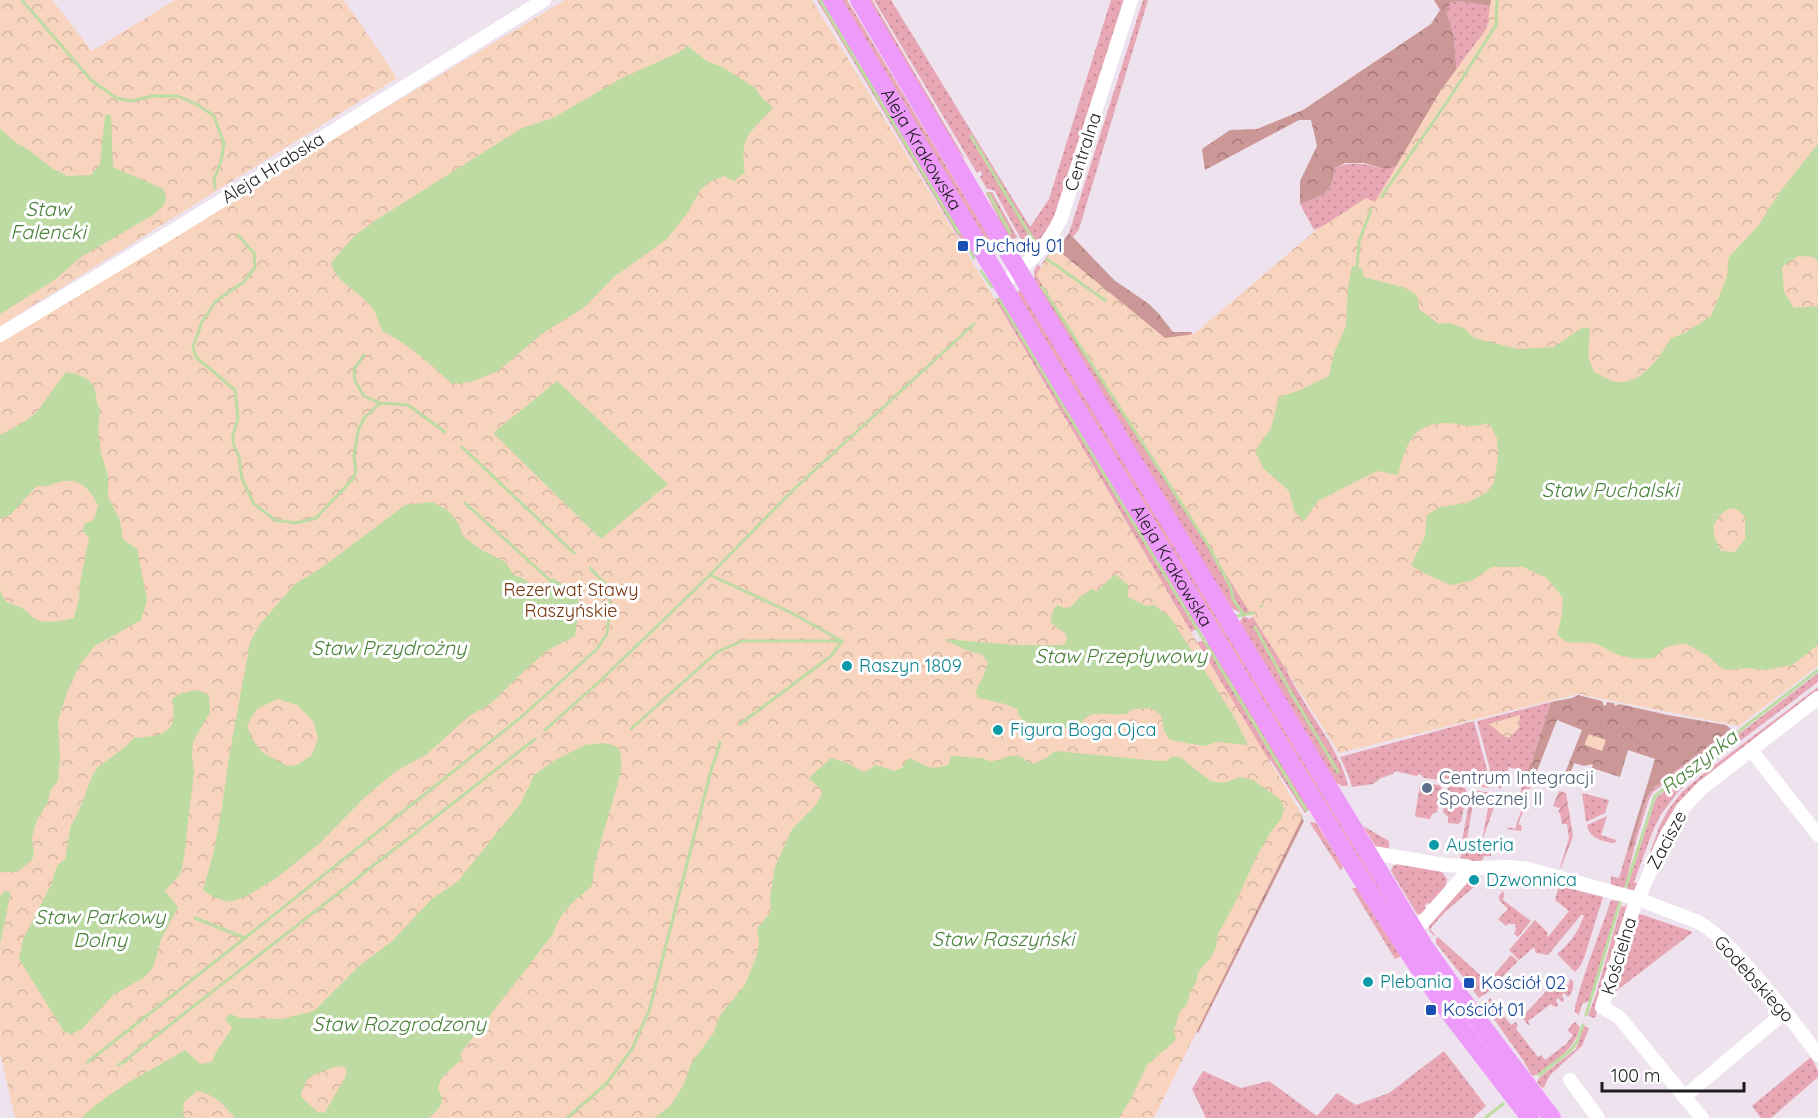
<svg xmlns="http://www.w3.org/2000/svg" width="1818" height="1118" font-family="Quicksand,sans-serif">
	<defs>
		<pattern id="grass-dots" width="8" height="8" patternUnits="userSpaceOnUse" patternTransform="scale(1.5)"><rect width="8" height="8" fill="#e7a7b4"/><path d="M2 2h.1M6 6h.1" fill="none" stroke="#c68f9a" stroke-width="1.8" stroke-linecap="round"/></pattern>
		<pattern id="forest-crowns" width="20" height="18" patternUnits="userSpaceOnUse" patternTransform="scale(1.5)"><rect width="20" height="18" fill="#cc9797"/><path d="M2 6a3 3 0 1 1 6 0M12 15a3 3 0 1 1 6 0" fill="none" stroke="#a57a7a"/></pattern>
		<pattern id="park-crowns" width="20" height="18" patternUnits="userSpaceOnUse" patternTransform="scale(1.5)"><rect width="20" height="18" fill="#f8d4be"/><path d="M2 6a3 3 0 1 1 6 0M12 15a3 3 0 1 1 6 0" fill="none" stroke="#d4b5a3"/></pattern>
		<pattern id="garden-furrows" width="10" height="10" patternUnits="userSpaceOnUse" patternTransform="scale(1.5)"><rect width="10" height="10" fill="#e7a7b4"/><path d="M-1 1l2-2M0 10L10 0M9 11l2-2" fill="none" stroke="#c68f9a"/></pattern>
	</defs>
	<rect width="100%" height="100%" fill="#ede2ed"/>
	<!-- grass -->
	<g fill="url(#grass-dots)">
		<path d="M817,0H823L965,237L962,239L957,235Z"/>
		<path d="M841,0H847L996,249L991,251Z"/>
		<path d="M866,0H872L965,159L952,144Z"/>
		<path d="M874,0H891L1030,227L1049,199L1111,0H1126L1055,218L1033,252L1022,241L994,190L987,189L980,177L982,175L981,171L977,173Z"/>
		<path d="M1143,0H1148L1079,229L1073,237L1069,233Z"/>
		<path d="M1457,1L1513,9L1396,206L1333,222L1314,230L1300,204C1323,196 1332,194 1335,168C1352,160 1367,164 1385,169L1457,78L1454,36L1447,14L1450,3Z"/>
		<path d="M988,192H992L1017,237L1010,241L986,193Z"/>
		<path d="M1038,264L1043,270L1251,612C1242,616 1237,611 1229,606L1035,283L1034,271Z"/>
		<path d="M1019,290L1022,292L1394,910L1393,914L1017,294Z"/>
		<path d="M1001,297L1200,627L1191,632L995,299Z"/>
		<path d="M1256,613C1271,642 1286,671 1303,700C1319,727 1341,755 1348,786H1342L1335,782L1240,622L1243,616L1250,619Z"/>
		<path d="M1203,641L1206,643L1209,642L1310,809L1305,813L1271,761L1266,758L1197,642Z"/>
		<path d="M1818,673V682L1698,773L1677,793L1660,816L1652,833L1634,882L1638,884L1640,876L1642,875L1635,891H1626L1656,798Z"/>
		<path d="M1818,687V693L1703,782L1644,870L1659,827L1668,810L1682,792L1703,774Z"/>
		<path d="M1551,702L1532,758L1533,759L1532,763H1530L1527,773L1509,767L1501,789L1494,783L1499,781L1496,772L1491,773L1477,721Z"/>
		<path d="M1474,721L1491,785L1489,788L1451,782L1449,779L1443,778L1440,780L1424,778L1420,774L1416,776L1395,771L1393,774L1381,778L1373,784L1352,787L1347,772L1340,757Z"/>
		<path d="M1731,729L1734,730L1653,792L1649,799L1636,841L1624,890L1611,886V876L1619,878L1627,851L1632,847L1646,801L1653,788Z"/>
		<path d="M1424,783L1439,785L1442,788L1437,812L1432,814L1430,819L1417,817L1415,815L1420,785Z"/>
		<path d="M1450,786L1465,788L1467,792L1461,822L1458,824L1448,823V817L1443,812L1447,789Z"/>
		<path d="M1582,793L1609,800L1605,813L1586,822Z"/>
		<path d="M1607,816L1601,835L1616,840L1615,843C1603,842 1589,838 1587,825Z"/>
		<path d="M1311,822L1316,823L1343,866L1341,871L1310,823Z"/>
		<path d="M1363,826L1389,841V850L1376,847Z"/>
		<path d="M1482,841L1486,848L1491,851V856H1484L1482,861H1460L1462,849L1479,853Z"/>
		<path d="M1398,864L1442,872L1447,879L1445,888L1431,904L1427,903L1425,905L1426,909L1421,914H1417L1391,871L1393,866Z"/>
		<path d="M1469,880L1475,886L1445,912L1430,929L1435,935L1434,936L1429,930V925Z"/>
		<path d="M1559,886L1603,897L1584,958L1581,965L1575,972L1557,954C1569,945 1580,929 1584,915H1581L1548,955L1536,953L1534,947L1519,960L1509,950L1535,920L1548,933L1547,936L1548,937L1569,911L1555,900Z"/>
		<path d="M1352,888H1357L1403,955L1395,959Z"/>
		<path d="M1503,891L1504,895L1503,900L1531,921L1518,937L1514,934L1516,929L1515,924H1508L1506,926L1498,919L1508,909L1499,900V896Z"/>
		<path d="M1611,900L1619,901L1589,1001L1582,1004L1579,1015L1575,1012V1007C1584,971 1599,936 1611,900Z"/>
		<path d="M1625,905L1629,906L1595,1018L1588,1016L1596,994L1621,906L1625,907Z"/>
		<path d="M1637,913L1693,932L1611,995Z"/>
		<path d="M1438,937L1489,983L1491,990L1479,998L1470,986L1471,985L1468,982H1467L1463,977L1436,943V938Z"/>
		<path d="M1511,955L1518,961L1497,982L1492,977Z"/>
		<path d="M1552,976L1557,977L1556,983L1569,985L1570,979L1572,980C1575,985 1572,994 1568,997L1564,993L1562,995L1564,1001L1562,1002L1558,998L1556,1000L1558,1006L1555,1007L1551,1004L1528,1021L1530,1025H1528L1519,1013L1524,1015L1555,982Z"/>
		<path d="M1490,998L1494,1003L1500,1000V1003L1496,1006L1511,1025L1516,1022L1518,1025L1516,1029L1538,1057L1541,1055L1545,1060L1566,1044L1573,1035L1568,1031L1571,1025L1575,1022L1580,1027C1573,1052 1558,1058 1538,1074L1532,1076L1523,1060L1484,1005Z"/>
		<path d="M1584,1026L1589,1028L1582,1046L1550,1075L1544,1087L1542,1088L1537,1082L1540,1077L1576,1049Z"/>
		<path d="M1444,1051L1486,1106L1473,1118H1206L1192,1089L1203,1071L1241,1088L1269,1081L1317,1116L1337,1093L1356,1105L1389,1093Z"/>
		<path d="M1811,1057L1818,1071V1077L1771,1118H1761L1752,1106Z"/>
	</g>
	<!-- forest -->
	<g fill="url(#forest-crowns)">
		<path d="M1434,0H1519L1513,9L1457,1L1450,3L1447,14L1454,36L1457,78L1401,165L1385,169L1364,163H1345L1335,168C1332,194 1323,196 1300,204V181L1317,146L1311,120H1299L1205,170L1202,149L1230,130L1257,129L1303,110L1431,24L1440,10Z"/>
		<path d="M1069,233L1114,280L1149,304L1159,314L1173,332H1192L1187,353L1045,267L1042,264L1051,251L1058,248Z"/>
		<path d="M1578,695L1602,701L1604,706L1606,705L1607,702L1614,703L1615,706L1619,704L1668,715L1726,725L1731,729L1653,788L1646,800L1632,847L1627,851L1655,759L1628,750L1620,777L1592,768L1593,764L1584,766L1574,763L1570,775L1565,773L1582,730L1557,720L1535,776L1527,773L1530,763H1532L1533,760L1532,759L1551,702L1572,698Z"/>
		<path d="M1280,784L1304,821L1198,1033L1190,1028Z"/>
	</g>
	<!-- park -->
	<g fill="url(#park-crowns)">
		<path d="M0,0H52L92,51L175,0H344L397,78L0,326Z"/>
		<path d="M565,0H812L993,296L1197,642L1303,816L1154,1118H15L0,1053V343L181,231Z"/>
		<path d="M1491,0H1818V666L1739,726L1578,694L1339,753L1036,275L1054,247L1165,338L1194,334L1315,231L1366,198L1375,202L1441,90L1487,28Z"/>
		<path d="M1520,715L1519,728L1509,738C1500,736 1496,727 1488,724Z"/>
		<path d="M1589,734L1606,740L1602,751L1585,745V743Z"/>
	</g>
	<!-- garden -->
	<g fill="url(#garden-furrows)">
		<path d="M1533,775L1535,776L1530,789L1525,790L1522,798L1523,801L1527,803L1518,824L1522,826L1521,831L1507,829L1508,827L1515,829L1523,805L1517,802L1523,784L1530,786Z"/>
		<path d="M1473,790L1491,793L1496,792L1498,796L1482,841L1490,797L1475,793L1465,850L1462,849L1461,846L1471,792Z"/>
		<path d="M1559,791L1566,793L1573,836L1561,868H1560L1569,838L1567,824H1562L1560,813H1558L1560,808L1553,806Z"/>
	</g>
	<!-- water -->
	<g fill="#bddba2" fill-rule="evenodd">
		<path d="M688,46L707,61L724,68L754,87L763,99L773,107C766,118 752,127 747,138C742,148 743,161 745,172L734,181L724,176L709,182L700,190L688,212L667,239L614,277L585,307L543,333L498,371L471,382L452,384C430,364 409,344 382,331C379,322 376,312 370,305C358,291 335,281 331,263L354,236L376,220L522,128L553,118L622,78L678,53Z"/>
		<path d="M108,114L111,115L113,167L163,189C170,202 164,206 153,215L81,257L56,279L0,314V129L19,145L26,148L52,168L67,176L91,175L100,164L105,116Z"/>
		<path d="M1818,144V262L1814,257L1798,256L1782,267L1784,292L1794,308L1817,306L1818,304V645L1792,665L1766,670L1745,668L1731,670L1721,668L1708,656L1685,643L1666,647L1654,658C1639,659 1627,659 1612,652C1607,650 1601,645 1596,644C1581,639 1566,649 1557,633L1561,620L1563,598L1547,578L1523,567H1492L1471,581L1450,585L1422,572L1411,565L1425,536L1427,515L1440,507L1467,503L1486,493L1494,483L1498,457L1497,438L1489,423C1483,424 1477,426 1471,426C1463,426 1455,423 1447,423C1412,423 1406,445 1398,475L1377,471L1345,487L1318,501L1304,521L1294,511L1289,491L1264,469L1255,451L1271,428L1279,397L1298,391L1329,376L1334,353L1346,326L1348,287L1352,266L1362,268L1364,277L1405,288L1417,295L1419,309L1439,324L1450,323L1464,328L1474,338L1518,349L1554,347L1583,327L1590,329L1588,356L1594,372C1600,374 1606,379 1612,381C1640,388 1659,358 1671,338L1685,333L1711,316L1727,277L1729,257L1758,226L1779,193ZM1729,508L1737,509L1745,517V539L1735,552L1721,551C1710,531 1710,522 1729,508Z"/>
		<path d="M66,372C80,375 94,378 96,395C97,401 96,403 100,409L98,430L101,453L108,476V497L120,520L123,539L137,549L147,600L141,620L95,646L81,663L68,689L58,721L60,759L58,781L50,791L48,802L37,820L32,837L34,855L31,861L17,872H0V589C6,609 11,601 24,609C28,612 31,616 35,619C47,625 62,620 74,618L79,599L80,583L89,538L83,531L84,524L94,520L98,505C91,492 82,479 65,481C52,482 52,488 37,486L10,515L0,519V435L21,424L36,413Z"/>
		<path d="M557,381L668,484L601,539L493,433Z"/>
		<path d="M432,502L449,511L459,524L463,536L480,549L505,562L514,575L522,578L541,590L553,578L579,595L578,614L575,636L548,650L533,663L490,704L468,717L426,755L396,771L364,798L319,844L275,879L245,897L229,902L213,897L203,890L214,851L222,807L229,757L250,642L260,624L295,584L321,568L405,505ZM277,699L297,705L314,722L318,739L312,755L297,765L287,766L263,753L252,739L247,725L257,709Z"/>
		<path d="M1115,574L1128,585V597L1146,606L1154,605L1170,617L1233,715L1248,745L1217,742L1204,746L1170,740L1164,731L1161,715L1151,708C1145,709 1137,708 1132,710C1124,714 1131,714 1123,714C1104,716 1084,706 1079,731C1072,729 1066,728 1059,727C1045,725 1019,728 1017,709L1005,704L979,698L975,692L983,677L988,662L981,654L966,650L943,639L1015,645H1063L1067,641L1066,634L1051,623C1051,616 1052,609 1057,605L1064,608L1071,607L1080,597L1092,589L1097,591Z"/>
		<path d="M197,690L209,695L210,712L193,742L192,757L194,771L184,857L181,873L165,891L178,907L161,940L153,968L145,977L113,995L81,1030L70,1034L63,1030L19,959L23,939L52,883L54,874L57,866L65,859L71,825L78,813L93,774L98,767L125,747L134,738C146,737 168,737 172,723C175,716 173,706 172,699L182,693Z"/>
		<path d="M602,743C624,745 621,753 621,772L595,862L592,886C575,900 559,913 553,934L464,1049L460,1054L462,1059C455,1066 441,1075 439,1084C437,1090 441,1093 442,1098C444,1106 434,1113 429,1118H235C224,1105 215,1094 197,1091L184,1102L183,1114L185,1118H82C109,1090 152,1070 185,1050L200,1064L212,1062L216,1052L232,1028L225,1019L230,1014L241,1018L282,1019L314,1011L358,967L391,942L432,899L458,881L521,803L534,775L555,760L585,745ZM338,1066L346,1068V1076L325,1112L319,1113L301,1097C303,1074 319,1073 338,1066Z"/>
		<path d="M1055,751L1158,761H1166L1173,756L1180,757L1210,781L1224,783L1240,777L1253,780L1281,800L1284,809L1281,819L1270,833L1258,854L1233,907L1218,934L1216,947L1210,959L1198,972L1196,983L1190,992L1188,1001L1186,1006L1180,1011L1174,1031L1176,1040L1147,1065L1132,1097L1119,1118H654L670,1106L683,1086L691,1064L714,1032L720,1015L745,985L757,955L759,942L757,928L771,912L770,896L775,867L792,829L816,805L823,791L809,778L831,758L849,764L864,772L876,765L894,771L902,768L905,762L910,758C927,766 928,771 948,765L951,756L983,758C998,767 1004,753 1019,756C1023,757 1028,762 1033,764L1046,758Z"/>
		<path d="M5,891L11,892L0,944V896Z"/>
	</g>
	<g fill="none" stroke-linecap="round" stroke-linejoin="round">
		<!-- stream -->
		<g stroke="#bddba2" stroke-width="3">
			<path d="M22,0L91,80L116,98L131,101L153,96H178L198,105L214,116L224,144L221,161L214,180L215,188"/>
			<path d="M820,0L959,233"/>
			<path d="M971,136L1027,230L1037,244"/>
			<path d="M989,194L1010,233"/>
			<path d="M1381,197L1449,99L1496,25L1497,0"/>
			<path d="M238,235L254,253L255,267L245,281L215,302L202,322L193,347L196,357L235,390L238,418L233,435V443L239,457L242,479L254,504L275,520L295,523L316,518L352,480L356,472L354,456L358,431L364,418L380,403"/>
			<path d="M969,249L974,258"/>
			<path d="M1047,259L1106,301"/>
			<path d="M1357,267L1359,242L1371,210"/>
			<path d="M981,271L992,287"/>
			<path d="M1042,287L1208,545L1231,588L1233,599L1244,615"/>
			<path d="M999,299L1306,810"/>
			<path d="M364,355L354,369L355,381L364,396L380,403L408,405L445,432"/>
			<path d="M462,447L574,553"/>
			<path d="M465,503L551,581"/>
			<path d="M710,575L790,612L840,640"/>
			<path d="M1261,606L1262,605"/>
			<path d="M1237,616L1253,613"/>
			<path d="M1255,627L1290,691L1338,772"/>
			<path d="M740,724L831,656L842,641"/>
			<path d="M631,729L717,652L742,641H842"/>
			<path d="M545,730L599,682L710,575L792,491L974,324"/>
			<path d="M1626,886L1655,796L1818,670"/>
			<path d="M245,938L519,719L597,649L607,634L610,607L609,588L590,568"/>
			<path d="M1586,1015L1620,902"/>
			<path d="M88,1062L245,938L195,918"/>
			<path d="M118,1065L126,1061L134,1053L535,739"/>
			<path d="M1539,1075L1571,1050L1577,1042L1583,1025"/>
			<path d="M567,1118L606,1084L632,1049L649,1011L711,771L720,743"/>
			<path d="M1485,1118L1503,1104"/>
		</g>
		<!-- minor -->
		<g stroke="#fff" stroke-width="14">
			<path d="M1002,285C1029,261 1045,251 1061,218L1131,0"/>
			<path d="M0,335L176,229L544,0"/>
			<path d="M1751,750L1818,835"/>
			<path d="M1367,852L1445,865L1466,866L1471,868L1510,867L1528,869L1638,899L1698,922C1716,932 1730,948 1744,963C1770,992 1795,1023 1818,1055"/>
			<path d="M1406,929L1423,922L1471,868"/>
			<path d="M1570,1080L1598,1118"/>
			<path d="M1684,1097L1785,1012"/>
			<path d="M1702,1118L1619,1017L1602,1007L1633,910L1666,836L1683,808L1702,788L1818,698"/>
		</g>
		<!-- major -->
		<g stroke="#ed9afa" stroke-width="18">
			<path id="s1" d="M832,0L1057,376L1360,877L1416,964L1451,1015L1530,1118"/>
			<path d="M859,0L1019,271L1424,946L1456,991L1552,1118"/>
		</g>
	</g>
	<!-- markers -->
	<g fill="#1a4fb4" stroke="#fff" stroke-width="2">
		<rect x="957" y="240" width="12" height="12" rx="3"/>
		<rect x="1463" y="977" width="12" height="12" rx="3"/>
		<rect x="1425" y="1004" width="12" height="12" rx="3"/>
	</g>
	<g fill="#0f9aa8" stroke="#fff" stroke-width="2">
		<circle cx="847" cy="666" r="6"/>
		<circle cx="998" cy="730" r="6"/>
		<circle cx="1434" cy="845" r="6"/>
		<circle cx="1474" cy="880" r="6"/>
		<circle cx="1368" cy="982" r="6"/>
	</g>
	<circle fill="#5c6f8a" stroke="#fff" stroke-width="2" cx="1427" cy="788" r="6"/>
	<g text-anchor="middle" stroke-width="6" stroke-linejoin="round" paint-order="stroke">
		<!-- street labels -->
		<g font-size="18" fill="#1c1c1c" stroke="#fff">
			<text dy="6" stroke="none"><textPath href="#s1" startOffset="174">Aleja Krakowska</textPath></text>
			<text transform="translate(1083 152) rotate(-72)" y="6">Centralna</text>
			<text transform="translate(273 168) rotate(-32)" y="6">Aleja Hrabska</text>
			<text dy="6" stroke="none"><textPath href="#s1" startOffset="660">Aleja Krakowska</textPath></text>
			<text transform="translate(1667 840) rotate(-62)" y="6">Zacisze</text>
			<text transform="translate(1619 956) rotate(-73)" y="6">Kościelna</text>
			<text transform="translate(1754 979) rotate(48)" y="6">Godebskiego</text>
		</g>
		<!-- transit labels -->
		<g font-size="18" fill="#164399" stroke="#fff" text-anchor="start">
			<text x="975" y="252">Puchały 01</text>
			<text x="1481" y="989">Kościół 02</text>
			<text x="1443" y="1016">Kościół 01</text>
		</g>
		<!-- park labels -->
		<g font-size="18" fill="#77350d" stroke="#fff">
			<text x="571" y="596">Rezerwat Stawy<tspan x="571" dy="21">Raszyńskie</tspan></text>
		</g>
		<!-- culture labels -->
		<g font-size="18" fill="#0d838f" stroke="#fff" text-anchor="start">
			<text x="859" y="672">Raszyn 1809</text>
			<text x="1010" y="736">Figura Boga Ojca</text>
			<text x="1446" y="851">Austeria</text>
			<text x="1486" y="886">Dzwonnica</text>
			<text x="1380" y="988">Plebania</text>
		</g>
		<!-- service labels -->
		<g font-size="18" fill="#4e5e75" stroke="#fff" text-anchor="start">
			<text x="1439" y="784">Centrum Integracji<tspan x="1439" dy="21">Społecznej II</tspan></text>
		</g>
		<!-- water labels -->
		<g font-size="20" font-style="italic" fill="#4b833c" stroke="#fff">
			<text x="48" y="216">Staw<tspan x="48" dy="23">Falencki</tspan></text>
			<text x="1610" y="497">Staw Puchalski</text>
			<text x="389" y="655">Staw Przydrożny</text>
			<text x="1121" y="663">Staw Przepływowy</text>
			<text transform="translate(1699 762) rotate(-38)" y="7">Raszynka</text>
			<text x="100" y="924">Staw Parkowy<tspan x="100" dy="23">Dolny</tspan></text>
			<text x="1003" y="946">Staw Raszyński</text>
			<text x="399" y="1031">Staw Rozgrodzony</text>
		</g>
	</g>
	<!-- scale -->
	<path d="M1602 1082v9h142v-9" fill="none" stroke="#1c1c1c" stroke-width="3"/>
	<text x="1611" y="1082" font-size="18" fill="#1c1c1c" stroke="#ffffff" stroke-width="4.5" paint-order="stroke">100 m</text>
</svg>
